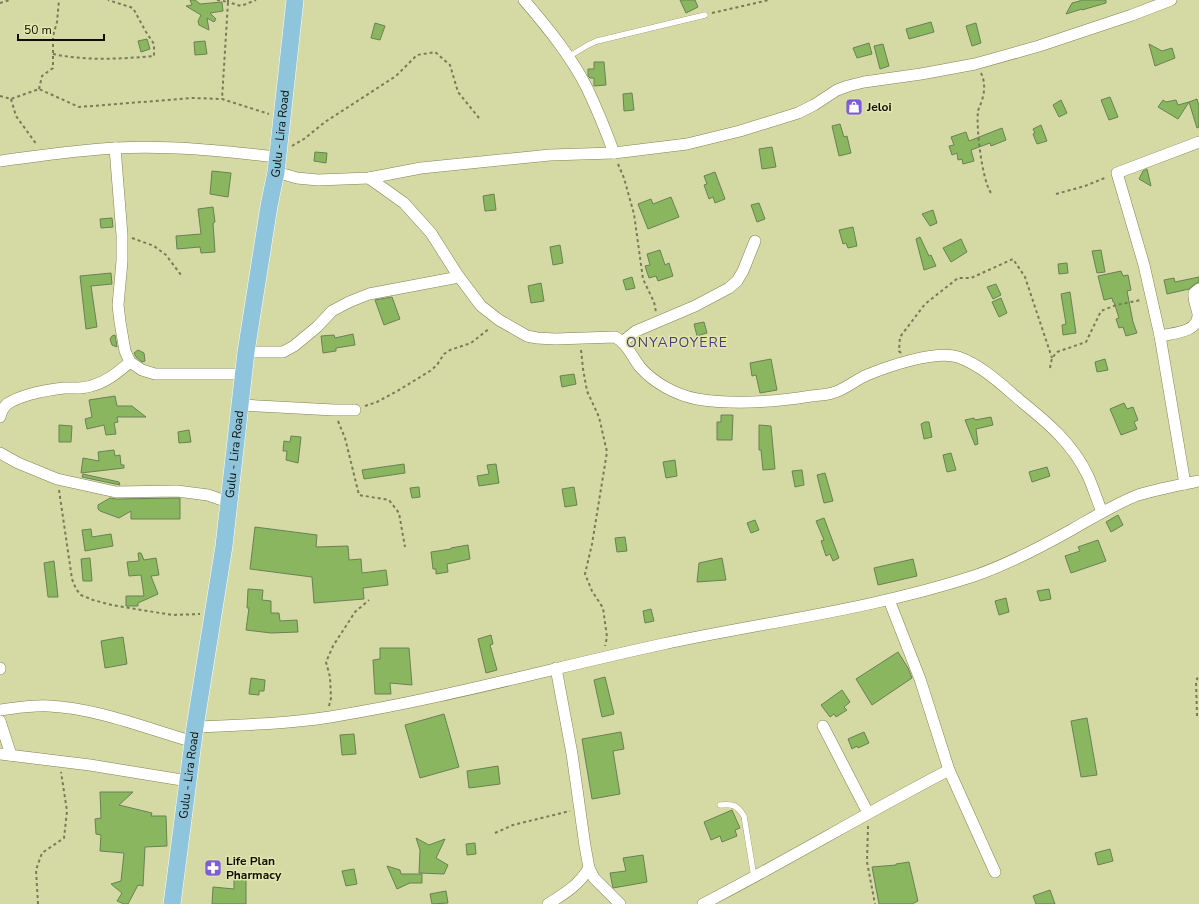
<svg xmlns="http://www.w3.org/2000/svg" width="1199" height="904" font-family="'Nunito Sans',sans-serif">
	<rect width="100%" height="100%" fill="#d5d9a3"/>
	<!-- building -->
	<g fill="#8ab660" stroke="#698154">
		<path d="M190,0H195L200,4L222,2L223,11L210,13L216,19L214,22L207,18L209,30L199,25L198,21L201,15L186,6L192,5Z"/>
		<path d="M680,0H695L698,7L686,13Z"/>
		<path d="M1080,0H1106V3L1082,10V9L1066,14L1072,3L1080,1Z"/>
		<path d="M931,22L934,32L909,39L906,29Z"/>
		<path d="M375,23L385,26L380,40L371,38Z"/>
		<path d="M976,23L981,43L972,46L966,26Z"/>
		<path d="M147,39L150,49L141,52L138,41Z"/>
		<path d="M205,41L207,54L195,55L194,42Z"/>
		<path d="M869,43L872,54L857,58L853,48Z"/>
		<path d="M883,44L889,66L880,69L874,46Z"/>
		<path d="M1149,44L1162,51L1172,48L1175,58L1155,66Z"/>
		<path d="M594,62H604L606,85L594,86V78H590L588,76V69H594Z"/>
		<path d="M632,93L634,110L624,111L623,94Z"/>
		<path d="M1110,97L1118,117L1109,120L1101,100Z"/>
		<path d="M1197,99L1199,106V127L1197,128L1189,102Z"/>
		<path d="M1061,100L1067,113L1059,117L1053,105Z"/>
		<path d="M1163,100L1166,102L1176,100L1178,105L1189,102L1178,119L1158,107Z"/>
		<path d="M840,124L844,137L847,136L851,153L839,156L832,126Z"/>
		<path d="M1041,125L1047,141L1037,144L1033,134L1035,133L1033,129Z"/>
		<path d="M1002,128L1006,140L991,146L990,143L971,150L974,161L963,164L962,159L958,160L957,153L952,155L949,146L954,145L951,137L966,132L969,141Z"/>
		<path d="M772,147L776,167L762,169L759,149Z"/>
		<path d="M315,152L327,153L326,163L314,161Z"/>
		<path d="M1147,169L1151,186L1139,179L1143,171Z"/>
		<path d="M212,171L231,173L228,197L210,194Z"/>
		<path d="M715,172L725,199L715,203L713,197L709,199L704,185L707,184L704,176Z"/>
		<path d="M494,194L496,210L485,211L483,196Z"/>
		<path d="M671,197L679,217L648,229L638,204L651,199L653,204Z"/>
		<path d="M759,203L765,219L757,222L751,205Z"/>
		<path d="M213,207L215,222L213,223L215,252L201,253L200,247L177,249L176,236L201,234L198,209Z"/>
		<path d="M933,210L937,223L930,226L922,214Z"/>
		<path d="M112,218L113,227L101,228L100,219Z"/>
		<path d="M853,227L857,246L848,248L846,243L843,244L839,230Z"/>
		<path d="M920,237L929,256L931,255L936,266L924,270L916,239Z"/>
		<path d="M961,239L967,252L951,262L943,248Z"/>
		<path d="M560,245L563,263L553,265L550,247Z"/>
		<path d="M660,250L665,265L669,263L673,276L658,281L656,276L649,278L645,266L650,265L647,254Z"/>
		<path d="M1101,250L1105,272L1097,273L1092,251Z"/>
		<path d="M1067,263L1068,273L1059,274L1058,264Z"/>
		<path d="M1121,271L1123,276L1128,275L1131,290L1127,291L1133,322L1137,333L1126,336L1123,327L1119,328L1116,319L1119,318L1114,302H1113L1112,298L1104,300L1098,276Z"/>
		<path d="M111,273L112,284L91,286L97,327L86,329L80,276Z"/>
		<path d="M632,277L635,288L626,290L623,280Z"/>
		<path d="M1199,277V282L1195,284L1189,289L1167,294L1164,280L1174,278L1175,282Z"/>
		<path d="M541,283L544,301L531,303L528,286Z"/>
		<path d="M996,284L1001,295L993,299L987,287Z"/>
		<path d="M1070,292L1076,333L1063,335L1062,325L1066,324L1061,294Z"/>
		<path d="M392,297L400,319L384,325L375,300Z"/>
		<path d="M1001,298L1007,313L999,317L992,302Z"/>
		<path d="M704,322L707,333L697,336L694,324Z"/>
		<path d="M353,334L355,345L336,348V351L323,353L321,336L334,335L335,338Z"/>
		<path d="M115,335L117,347L112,345L110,339L112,336Z"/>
		<path d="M138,350L144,353L145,361L142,362L136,357L134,353Z"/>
		<path d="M771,359L777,390L760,393L756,375L752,376L750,363Z"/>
		<path d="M1105,359L1108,370L1097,372L1095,362Z"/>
		<path d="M574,374L576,384L562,387L560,376Z"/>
		<path d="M115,396L117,406H132L146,417H117L118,422L114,423L116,434L106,435L104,425L87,429L85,419L92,417L89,400Z"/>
		<path d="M1124,403L1127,409L1133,407L1138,420L1134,422L1137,429L1121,435L1110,409Z"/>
		<path d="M721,415H733L732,440H717V422H721Z"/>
		<path d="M991,417L993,425L976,429L978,444L975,445L965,420L974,418L975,420Z"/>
		<path d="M925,422H929L932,437L924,439L921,424Z"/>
		<path d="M59,425L72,426L71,442H59Z"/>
		<path d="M759,425L771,426L775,469L763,470L761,450H759Z"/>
		<path d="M189,430L191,442L179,443L178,432Z"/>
		<path d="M291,436L301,437L298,463L286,460L287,451H283L284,441L290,442Z"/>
		<path d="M114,450L115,456L120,455L121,465H124V468L81,473L83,458L99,461L98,452Z"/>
		<path d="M951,453L956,470L947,472L943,455Z"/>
		<path d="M675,460L677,476L666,478L663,462Z"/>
		<path d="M404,464L405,473L364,479L362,470Z"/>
		<path d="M496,464L499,483L479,486L477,476L489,474L487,465Z"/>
		<path d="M1047,467L1050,476L1032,482L1029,472Z"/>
		<path d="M802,470L804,485L795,487L792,471Z"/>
		<path d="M825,473L833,501L824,503L817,475Z"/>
		<path d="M83,474L119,482L120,485L82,477Z"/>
		<path d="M419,487L420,497L412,498L410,488Z"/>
		<path d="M574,487L577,505L565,507L562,489Z"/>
		<path d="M110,498L116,499L180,498V519H131V511L119,518L100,511L98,509V505Z"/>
		<path d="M1118,515L1123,525L1111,532L1106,522Z"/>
		<path d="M824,518L839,558L833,561L830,554L826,556L821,541L824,540L816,521Z"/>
		<path d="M755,520L759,530L751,533L747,523Z"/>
		<path d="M255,527L317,535L316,547L348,546L349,560L361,559L362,573L386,570L388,585L363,588L364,599L314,603L312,577L250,569Z"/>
		<path d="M91,529L92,537L111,534L113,546L85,551L82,530Z"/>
		<path d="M625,537L627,551L617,552L615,538Z"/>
		<path d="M1098,540L1106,561L1071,573L1065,556L1080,551L1078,547Z"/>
		<path d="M468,545L470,559L447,564L448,572L436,574V569H433L431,552L451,549V548Z"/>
		<path d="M138,553H141L144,560L156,558L159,575L151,576L158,594L138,603V606H126V596H144L141,575L129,576L127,562L139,561Z"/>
		<path d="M90,558L92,581H83L81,559Z"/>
		<path d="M722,558L726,580L697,582L699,563Z"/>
		<path d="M913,559L917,576L878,585L874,568Z"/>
		<path d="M54,561L58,597H48L44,563Z"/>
		<path d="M248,589L263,590L262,600L271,601V613H279L280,621L297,620L298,632L271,633L246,630L249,608H247Z"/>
		<path d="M1049,589L1051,599L1040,601L1037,591Z"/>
		<path d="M1006,598L1009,612L999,615L995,601Z"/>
		<path d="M651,609L654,621L645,623L643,611Z"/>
		<path d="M491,635L493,644L490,645L497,670L486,673L478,639Z"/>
		<path d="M123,637L127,664L105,668L101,641Z"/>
		<path d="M380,648H409L412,685L390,683L391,694H375L373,660L380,659Z"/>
		<path d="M898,652L908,668L912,678L872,705L856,679Z"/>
		<path d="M605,677L614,714L602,717L594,680Z"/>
		<path d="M251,678L265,680L264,691H259V695L249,694Z"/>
		<path d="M842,690L850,702L844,707L847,710L836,717L834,714L830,717L821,705Z"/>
		<path d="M444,714L459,767L420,778L405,725Z"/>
		<path d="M1087,718L1097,775L1081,777L1071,721Z"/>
		<path d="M621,732L624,749L613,751L620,794L592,799L582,739Z"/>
		<path d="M864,732L869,743L858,748L857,746L852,749L848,739Z"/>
		<path d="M354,734L356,754L342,755L340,735Z"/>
		<path d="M498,766L500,784L469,788L467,771Z"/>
		<path d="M100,792H133L119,805L152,813L151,816H166L167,846L145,847L143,886L138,885L128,904H124L117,901L122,893L111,884L121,881L124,853L100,851L101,835L96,834L95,819L101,818Z"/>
		<path d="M732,810L740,828L735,830L737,836L722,842L720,836L711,840L704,822Z"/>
		<path d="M416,838L429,845L445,839L436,858L448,865L444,874L419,873L420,850Z"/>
		<path d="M475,843L476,854L467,855L466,844Z"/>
		<path d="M1110,849L1113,861L1098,865L1095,853Z"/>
		<path d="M643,855L647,882L613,888L610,873L626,871L623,858Z"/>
		<path d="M909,862L918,901L912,904H879L872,867L896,865V864Z"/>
		<path d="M387,866L400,870L401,874H422V883H410L397,889Z"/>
		<path d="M354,869L357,884L346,886L342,871Z"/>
		<path d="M234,873H246V904H212L213,887L234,889Z"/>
		<path d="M1050,890L1055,904H1036L1033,896Z"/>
		<path d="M446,891L448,903L432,904L430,894Z"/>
	</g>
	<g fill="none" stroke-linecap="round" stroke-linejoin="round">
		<!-- lane casing -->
		<g stroke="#818450" stroke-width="6">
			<g id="lane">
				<path d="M568,57L588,45L597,41L705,15"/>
				<path d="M720,805C733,804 736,804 744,816L754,877"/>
			</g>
		</g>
		<!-- street casing -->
		<g stroke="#818450" stroke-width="12">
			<g id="street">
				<path d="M524,0C547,27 571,56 587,88C597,109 606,131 614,153"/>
				<path d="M115,148L122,235V261L118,305L120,322L125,351L130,362L142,370L155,374H243"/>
				<path d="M0,161C38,156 77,150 116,148C169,145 224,151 277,157"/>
				<path d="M276,172L297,178L318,180L369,178L421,168L550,155L614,153L687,144L740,131L798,113L814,105L837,90L848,86L864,82L921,74L975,64L1039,46L1132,15L1171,0"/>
				<path d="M369,178L404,203L431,233L457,274L481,306L499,320L527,336L537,338L555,339L615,337C627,343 632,357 640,367C654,383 676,395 697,399C734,405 774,402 811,396C818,395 826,395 832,393C845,390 855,380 867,375C889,366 935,350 958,357C983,366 1002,385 1022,402C1048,423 1073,444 1088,476C1093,487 1097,500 1102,512"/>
				<path d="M1160,336C1172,333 1199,333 1198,314C1197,307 1193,300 1194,293L1199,289"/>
				<path d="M622,342L636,331L695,306L729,288L737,281L743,271L755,241"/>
				<path d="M246,352H283L294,346L317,327L332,311L349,302L369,294L459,277"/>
				<path d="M240,405L334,410H355"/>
				<path d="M0,417C1,412 3,408 7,404C21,395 47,390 64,388C72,388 83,389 91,386C107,382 118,372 130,362"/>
				<path d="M0,453L18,463L57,479L116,492L177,491L208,495L228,502"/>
				<path d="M1185,484L1160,336L1144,265L1117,173L1199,142"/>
				<path d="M889,600L920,679L949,770L995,872"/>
				<path d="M0,669V668"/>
				<path d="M0,710C16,708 32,705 49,706C96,708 148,729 194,742"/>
				<path d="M0,721L11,755"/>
				<path d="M823,726L868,813"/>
				<path d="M195,727C240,725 286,724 330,717C443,699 552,668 663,644C766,622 873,609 974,576C1009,564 1041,547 1073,529C1094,517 1115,504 1138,495C1158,489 1179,485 1199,481"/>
				<path d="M0,754L90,765L188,781"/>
				<path d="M589,868L594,878L620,904"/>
				<path d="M548,904C564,894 579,885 589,868L585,846L572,754L556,668"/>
				<path d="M703,904C786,861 866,813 949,770"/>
			</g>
		</g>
		<!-- primary casing -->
		<g stroke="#fff" stroke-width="18">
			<g id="primary">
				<path id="s1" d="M172,904L195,727L224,546L246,352L269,206L276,172L295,0"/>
			</g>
		</g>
		<!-- path -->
		<g stroke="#787b58" stroke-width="2" stroke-dasharray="3 3" stroke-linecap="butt">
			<path d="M217,0L228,2L222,99"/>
			<path d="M228,0V2L241,6L256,0"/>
			<path d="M0,3L10,0"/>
			<path d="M712,13L769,0"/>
			<path d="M53,54C86,61 120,59 154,56V44L146,32L133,8L108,0"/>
			<path d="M981,73C985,81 985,91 982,100C981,104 979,107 978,111C976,128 982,180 991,193"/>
			<path d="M39,89L42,76L53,68V36L57,22L59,0"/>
			<path d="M0,96L11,99L39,89L79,107L193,98L222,99L269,114"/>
			<path d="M11,99L16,116L37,145"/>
			<path d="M292,146L304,139L325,122L396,76L417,55L435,52L450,65L458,92L479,118"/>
			<path d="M618,164L624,178L634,214L643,279L654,302L656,312"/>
			<path d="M1056,194L1085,186L1107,177"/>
			<path d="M132,238L154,246L166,255L181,275"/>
			<path d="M581,350L583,369L587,391L599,417L607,452L592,544L585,574L592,591L603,608L607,637L605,646"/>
			<path d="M901,353L899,351L900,337L925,304L958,278H971L1013,259L1025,277L1052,358"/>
			<path d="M1050,368L1052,358L1057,352L1086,342L1101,311L1116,305L1141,300"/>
			<path d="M365,406L377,402L399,390L430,371L437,365L444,354L450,350L471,343L490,328"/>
			<path d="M338,421L345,438L359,495L389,500L399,513L405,547"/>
			<path d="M59,490L72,579L76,589L81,595L93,600L112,605L172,615L200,614"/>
			<path d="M329,706L331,698L330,677L326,662L333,646L355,612L369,600"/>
			<path d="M1197,716L1196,681L1199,675"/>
			<path d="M868,826L867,862L875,904"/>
			<path d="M495,833L513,825L570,811"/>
			<path d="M38,904L36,870L42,853L64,838L67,811L61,772"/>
		</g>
		<!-- lane -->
		<use href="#lane" stroke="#fff" stroke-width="5.5"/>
		<!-- street -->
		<use href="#street" stroke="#fff" stroke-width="11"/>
		<!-- primary -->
		<use href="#primary" stroke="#8ec4dc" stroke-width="17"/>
	</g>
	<!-- icons -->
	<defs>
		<g id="shop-square" transform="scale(0.9)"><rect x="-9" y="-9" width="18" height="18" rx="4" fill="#7c5dd7" stroke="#e2e6af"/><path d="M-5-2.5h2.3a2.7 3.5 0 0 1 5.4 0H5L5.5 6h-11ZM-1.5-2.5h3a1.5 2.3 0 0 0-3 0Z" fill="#fff"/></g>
		<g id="pharmacy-square" transform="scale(0.9)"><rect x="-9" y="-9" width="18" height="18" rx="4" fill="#7c5dd7" stroke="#e2e6af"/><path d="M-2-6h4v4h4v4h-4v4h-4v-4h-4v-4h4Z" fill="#fff"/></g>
	</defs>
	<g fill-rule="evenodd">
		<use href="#shop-square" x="854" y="107"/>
		<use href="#pharmacy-square" x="213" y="868"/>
	</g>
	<g text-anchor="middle" stroke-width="3" stroke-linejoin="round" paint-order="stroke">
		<!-- poi labels -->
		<g font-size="12" font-weight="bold" fill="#0d0d00" stroke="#e2e6af" text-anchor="start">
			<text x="867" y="111">Jeloi</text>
			<text x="226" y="865">Life Plan<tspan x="226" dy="14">Pharmacy</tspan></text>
		</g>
		<!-- street labels -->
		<g font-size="12" fill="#0d0d00" stroke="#e2e6af">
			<text dy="4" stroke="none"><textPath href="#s1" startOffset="778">Gulu - Lira Road</textPath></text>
			<text dy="4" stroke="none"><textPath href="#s1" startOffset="454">Gulu - Lira Road</textPath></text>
			<text dy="4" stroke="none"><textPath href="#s1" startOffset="130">Gulu - Lira Road</textPath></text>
		</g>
		<!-- quarter labels -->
		<g font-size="14" letter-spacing="1" fill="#493b78" stroke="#e2e6af">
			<text x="677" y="347">ONYAPOYERE</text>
		</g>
	</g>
	<!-- scale -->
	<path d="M18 34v6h86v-6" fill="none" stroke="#0d0d00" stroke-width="2"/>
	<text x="24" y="34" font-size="12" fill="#0d0d00" stroke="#e2e6af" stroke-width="3" paint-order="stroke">50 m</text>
</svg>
